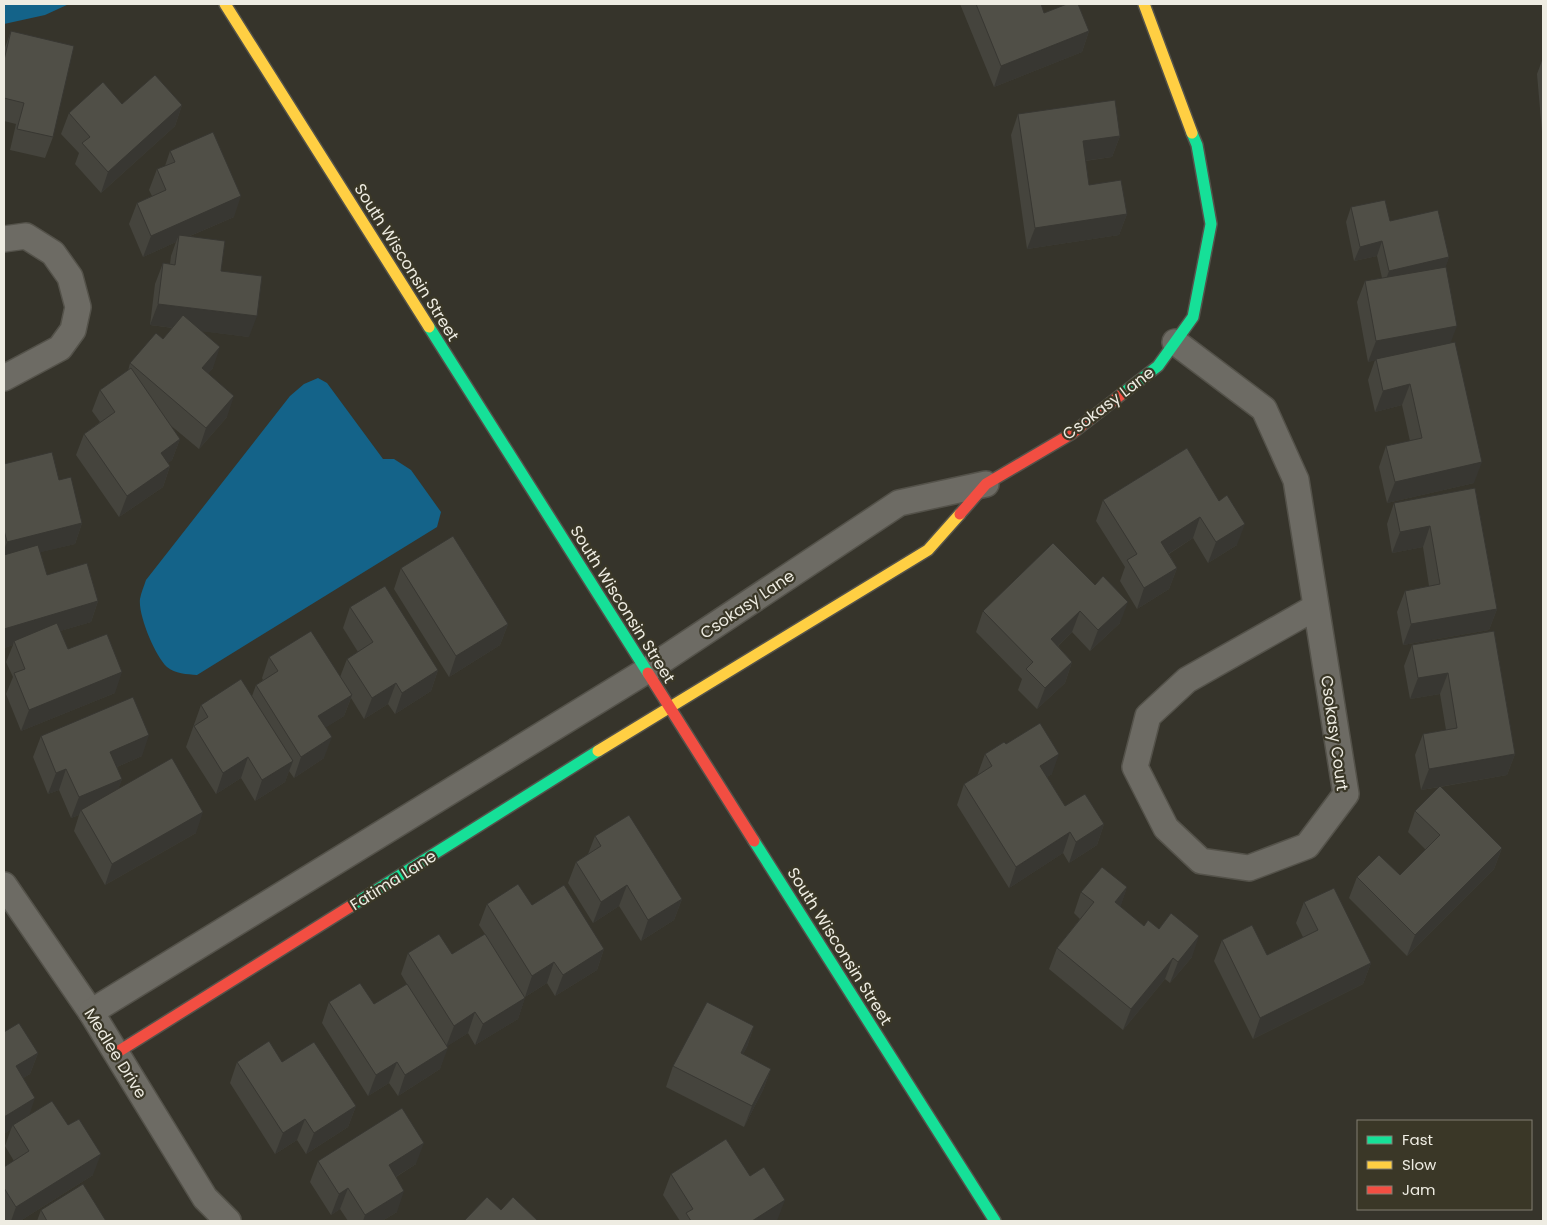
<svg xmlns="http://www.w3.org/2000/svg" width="1547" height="1225" font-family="Poppins,sans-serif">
	<rect width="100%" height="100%" fill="#36342b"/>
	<!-- water -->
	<g fill="#146389">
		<path d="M4,4H69L45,15L4,24Z"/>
		<path d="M318,378L327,383L383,459H394L411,470L441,512L437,527L197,675C187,674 175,674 167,667C155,656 138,615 140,599C141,593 144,586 146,580L290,396L304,384Z"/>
	</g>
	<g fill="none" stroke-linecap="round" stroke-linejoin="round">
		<!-- street casing -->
		<g stroke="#54524a" stroke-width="28">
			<g id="street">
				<path d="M4,239L26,236L53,253L70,277L78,307L73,330L60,348L4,378"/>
				<path d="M1175,342L1264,409L1296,480L1346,794L1307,846L1249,868L1201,861L1166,828L1135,767L1148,716L1187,680L1316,607"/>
				<path d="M4,885L91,1012L205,1198L228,1221"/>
				<path d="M91,1012L646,671L899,503L986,484"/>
			</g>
		</g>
		<!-- fast casing -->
		<g stroke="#54524a" stroke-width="14">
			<g id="fast">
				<path d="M429,327L648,673"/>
				<path d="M1122,394L1158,366L1193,317L1211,224L1197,145L1192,133"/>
				<path d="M754,841L995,1221"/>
				<path d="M351,906L598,751"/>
			</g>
		</g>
		<!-- slow casing -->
		<g stroke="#54524a" stroke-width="14">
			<g id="slow">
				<path d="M225,4L429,327"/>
				<path d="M1144,4L1192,133"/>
				<path d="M598,751L928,550L960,514"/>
			</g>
		</g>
		<!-- jam casing -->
		<g stroke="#54524a" stroke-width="14">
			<g id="jam">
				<path d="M960,514L986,484L1071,434L1122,394"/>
				<path d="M648,673L754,841"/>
				<path d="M116,1053L351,906"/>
			</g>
		</g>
		<!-- street -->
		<use href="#street" stroke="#6d6b64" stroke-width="25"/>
		<!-- fast -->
		<use href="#fast" stroke="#16e098" stroke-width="11"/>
		<!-- slow -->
		<use href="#slow" stroke="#ffcf43" stroke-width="11"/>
		<!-- jam -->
		<use href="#jam" stroke="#f24e42" stroke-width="11"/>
	</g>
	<!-- wall -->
	<g fill="#45443d">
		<path d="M960,4H1041L1044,13L1089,31L1082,52L994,87Z"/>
		<path d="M11,31L53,137L45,158L10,150L16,124L4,121V50Z"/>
		<path d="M1543,58V144L1537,74Z"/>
		<path d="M122,104L182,105L175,126L101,193L75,164L79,153L61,134L69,113Z"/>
		<path d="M1018,114L1120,136L1112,157L1085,161L1089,185L1127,214L1119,235L1027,249L1011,135Z"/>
		<path d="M170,151L234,217L190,236L221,271L249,337L202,331L213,368L208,373L227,417L199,449L169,424L180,439L172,460L168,463L170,466L163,487L119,517L76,455L84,434L100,422L92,411L100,390L128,371L130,363L163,339L173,328L150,325L155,284L163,263L170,264L171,256L176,242L143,257L129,224L137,203L152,196L149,190L157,169L165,166Z"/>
		<path d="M1351,207L1390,221L1449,257L1445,267L1450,343L1474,483L1387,503L1379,467L1386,446L1410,441L1402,405L1375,412L1368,380L1375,360L1368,362L1357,302L1365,281L1382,278L1377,256L1354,261L1346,222Z"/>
		<path d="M1187,448L1237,545L1208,563L1193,538L1169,554L1177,568L1169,589L1137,609L1120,581L1125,567L1096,521L1103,500Z"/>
		<path d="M4,464L59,480L82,523L75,544L40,552L47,575L98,601L91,622L60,631L68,649L115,693L21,731L6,694L13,677L6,662L13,645L4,648Z"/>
		<path d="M1475,488L1497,609L1489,630L1403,645L1397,612L1405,591L1429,586L1423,547L1392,553L1387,524L1394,503Z"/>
		<path d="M1053,543L1120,623L1090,651L1072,632L1058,646L1072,662L1065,683L1037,709L1018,690L1022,679L976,632L983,611Z"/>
		<path d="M401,568L508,624L500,645L449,677L394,589Z"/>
		<path d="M350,607L438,670L431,691L395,714L388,704L364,719L351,698L344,716L326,727L324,758L294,778L289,771L285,782L255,801L241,778L216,794L186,747L201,705L252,696L256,685L263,680L262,678L269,657L340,677L347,659L358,652L343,628Z"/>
		<path d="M1494,631L1515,754L1507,775L1440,787L1502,848L1494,869L1407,956L1349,898L1357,877L1400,875L1426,850L1408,832L1415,811L1440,787L1421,790L1415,755L1423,734L1446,730L1440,694L1410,699L1404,666L1412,645Z"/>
		<path d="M41,736L142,756L117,767L122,779L118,789L196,833L105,885L74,831L79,815L71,818L59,790L48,794L33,757Z"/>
		<path d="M985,754L1052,774L1047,777L1065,806L1104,824L1097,845L1069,863L1063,853L1009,888L957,805L964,784L977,776Z"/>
		<path d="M595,836L682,899L674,920L641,941L619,906L593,923L568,883L576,862L588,854Z"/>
		<path d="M1127,887L1120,907L1144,926L1192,957L1170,983L1165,979L1123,1030L1049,969L1057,948L1080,919L1074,913L1081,892Z"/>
		<path d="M1304,902L1371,963L1363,984L1253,1039L1214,961L1222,940L1267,955L1303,937L1296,923Z"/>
		<path d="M487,904L532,905L604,949L597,970L555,996L547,983L525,997L518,1019L475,1045L468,1033L447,1046L440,1069L398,1096L389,1083L368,1096L322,1023L329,1002L374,1004L411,991L401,974L408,953L452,954L485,934L479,925Z"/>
		<path d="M754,1026L747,1047L743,1054L771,1069L763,1090L744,1127L666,1087L673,1066Z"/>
		<path d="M4,1032L38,1053L30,1074L23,1078L29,1115L93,1175L20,1221H4V1167L14,1161L5,1146L11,1129L4,1134Z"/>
		<path d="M237,1062H282L356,1106L348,1127L306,1154L297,1140L275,1154L230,1083Z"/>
		<path d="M318,1161L416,1164L396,1177L397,1212L382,1221H348L340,1209L331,1215L310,1182Z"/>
		<path d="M671,1174L777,1221H680L663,1195Z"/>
		<path d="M41,1210L106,1221H37Z"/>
	</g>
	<!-- shaded-wall -->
	<g fill="#383732">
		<path d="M1089,31L1082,52L994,87L1001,66Z"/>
		<path d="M182,105L175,126L101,193L108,172Z"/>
		<path d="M1120,136L1112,157L1075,162L1083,141Z"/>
		<path d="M241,196L234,217L178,241L179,235L176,242L143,257L151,236Z"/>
		<path d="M1127,214L1119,235L1027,249L1035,228Z"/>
		<path d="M1382,241L1377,256L1354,261L1360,247Z"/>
		<path d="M1449,257L1444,272L1384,285L1389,271Z"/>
		<path d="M158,304L257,316L249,337L150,325Z"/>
		<path d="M1457,326L1449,347L1368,362L1376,341Z"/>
		<path d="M220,347L213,368L195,389L202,368Z"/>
		<path d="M1410,384L1402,405L1375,412L1383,391Z"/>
		<path d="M234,396L227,417L199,449L206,428Z"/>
		<path d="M180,439L172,460L154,474L161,453Z"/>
		<path d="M1482,462L1474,483L1387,503L1395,482Z"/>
		<path d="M170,466L163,487L119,517L127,496Z"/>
		<path d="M1200,517L1193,538L1154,563L1161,542Z"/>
		<path d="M82,523L75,544L4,561V550L7,542Z"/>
		<path d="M1245,524L1237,545L1208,563L1216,542Z"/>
		<path d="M1430,526L1423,547L1392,553L1400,532Z"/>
		<path d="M1177,568L1169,589L1137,609L1144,588Z"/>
		<path d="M98,601L91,622L16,644L14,641L13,645L4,648V629Z"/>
		<path d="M1128,602L1120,623L1090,651L1098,630Z"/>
		<path d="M1497,609L1489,630L1403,645L1411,624Z"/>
		<path d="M1080,611L1072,632L1043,660L1051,639Z"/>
		<path d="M508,624L500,645L449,677L456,656Z"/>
		<path d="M1072,662L1065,683L1037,709L1045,688Z"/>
		<path d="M438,670L431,691L395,714L402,693Z"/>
		<path d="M122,672L115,693L21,731L29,710Z"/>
		<path d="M1448,673L1440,694L1410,699L1418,678Z"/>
		<path d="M396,683L388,704L364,719L372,698Z"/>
		<path d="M352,695L344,716L311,737L318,716Z"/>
		<path d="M149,735L142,756L103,773L110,752Z"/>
		<path d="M332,737L324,758L294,778L301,757Z"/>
		<path d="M1059,754L1052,774L1032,787L1040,766Z"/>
		<path d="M1515,754L1507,775L1421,790L1429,769Z"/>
		<path d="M248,757L241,778L216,794L223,773Z"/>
		<path d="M293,761L285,782L255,801L262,780Z"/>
		<path d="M66,769L59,790L48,794L56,773Z"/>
		<path d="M122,779L114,800L81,810L79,815L71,818L79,797Z"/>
		<path d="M203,812L196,833L105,885L112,864Z"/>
		<path d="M1104,824L1097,845L1069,863L1076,842Z"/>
		<path d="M1070,832L1063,853L1009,888L1016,867Z"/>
		<path d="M1502,848L1494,869L1407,956L1415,935Z"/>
		<path d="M627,885L619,906L593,923L601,902Z"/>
		<path d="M1127,887L1120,908L1115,902Z"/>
		<path d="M682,899L674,920L641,941L648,920Z"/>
		<path d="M1199,936L1192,957L1170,983L1178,962Z"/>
		<path d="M604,949L597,970L555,996L563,975Z"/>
		<path d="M1173,958L1165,979L1123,1030L1131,1009Z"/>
		<path d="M554,962L547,983L525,997L532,976Z"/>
		<path d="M1371,963L1363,984L1253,1039L1260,1018Z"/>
		<path d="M525,998L518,1019L475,1045L483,1024Z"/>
		<path d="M475,1012L468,1033L446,1047L454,1026Z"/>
		<path d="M754,1026L747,1047L733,1074L741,1053Z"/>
		<path d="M448,1048L440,1069L398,1096L405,1075Z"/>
		<path d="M38,1053L30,1074L8,1087L16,1066Z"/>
		<path d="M397,1062L389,1083L368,1096L376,1075Z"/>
		<path d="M771,1069L763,1090L744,1127L752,1106Z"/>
		<path d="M35,1098L28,1119L13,1125L11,1129L4,1134V1117Z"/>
		<path d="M356,1106L348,1127L306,1154L314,1133Z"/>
		<path d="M305,1119L297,1140L275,1154L283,1133Z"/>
		<path d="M424,1143L416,1164L381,1186L389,1165Z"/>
		<path d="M101,1154L93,1175L20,1221H11L16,1207Z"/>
		<path d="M348,1188L340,1209L331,1215L339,1194Z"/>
		<path d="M404,1191L397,1212L382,1221H363L365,1215Z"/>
		<path d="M785,1200L777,1221H752Z"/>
	</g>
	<!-- building -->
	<g fill="#504f47" stroke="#383732">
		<path d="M976,4H1041L1044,13L1067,4H1078L1089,31L1001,66Z"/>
		<path d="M11,31L74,46L53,137L17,129L24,103L4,98V60Z"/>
		<path d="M155,75L182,105L108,172L82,143L90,137L69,113L103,82L122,104Z"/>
		<path d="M1115,100L1120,136L1083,141L1089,185L1121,180L1127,214L1035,228L1018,114Z"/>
		<path d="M213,132L241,196L151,236L137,203L166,190L157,169L175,162L170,151Z"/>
		<path d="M1385,200L1390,221L1438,210L1449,257L1389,271L1382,241L1360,247L1351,207Z"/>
		<path d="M179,235L225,241L221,271L262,276L257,316L158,304L163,263L175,265Z"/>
		<path d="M1446,267L1457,326L1376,341L1365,281Z"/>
		<path d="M183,315L220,347L202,368L234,396L206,428L130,363L156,333L163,339Z"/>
		<path d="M1455,342L1482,462L1395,482L1386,446L1422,438L1410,384L1383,391L1376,359Z"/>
		<path d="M131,368L180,439L161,453L170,466L127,496L84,434L115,412L100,390Z"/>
		<path d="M1187,448L1219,501L1227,495L1245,524L1216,542L1200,517L1161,542L1177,568L1144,588L1127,560L1137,554L1103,500Z"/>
		<path d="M52,452L59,480L71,477L82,523L7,542L4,530V464Z"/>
		<path d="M1475,488L1497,609L1411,624L1405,591L1440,584L1430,526L1400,532L1394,503Z"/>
		<path d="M453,536L508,624L456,656L401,568Z"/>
		<path d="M1053,543L1095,585L1103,576L1128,602L1098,630L1080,611L1051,639L1072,662L1045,688L1026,669L1033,662L983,611Z"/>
		<path d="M38,545L47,575L87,563L98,601L4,629V555Z"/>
		<path d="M385,586L438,670L402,693L396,683L372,698L347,659L373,642L350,607Z"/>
		<path d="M57,623L68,649L107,634L122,672L29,710L14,673L25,669L14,641Z"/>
		<path d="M311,631L352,695L318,716L332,737L301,757L256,685L278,671L269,657Z"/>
		<path d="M1494,631L1515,754L1429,769L1423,734L1457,728L1448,673L1418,678L1412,645Z"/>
		<path d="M241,679L293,761L262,780L248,757L223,773L194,726L208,717L201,705Z"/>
		<path d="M133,697L149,735L110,752L122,779L79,797L66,769L56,773L41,736Z"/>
		<path d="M1040,723L1059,754L1040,766L1065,806L1085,794L1104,824L1076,842L1070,832L1016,867L964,784L992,766L985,754L1004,742L1006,744Z"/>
		<path d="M172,758L203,812L112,864L81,810Z"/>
		<path d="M1440,786L1502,848L1415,935L1357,877L1379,855L1400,875L1440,835L1415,811Z"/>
		<path d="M629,815L682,899L648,920L627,885L601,902L576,862L601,846L595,836Z"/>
		<path d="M1102,867L1127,887L1115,902L1144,926L1148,920L1159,929L1171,913L1199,936L1178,962L1173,958L1131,1009L1057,948L1094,902L1081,892Z"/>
		<path d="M518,884L532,905L564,885L604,949L563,975L554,962L532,976L487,904Z"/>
		<path d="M1334,888L1371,963L1260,1018L1222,940L1252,925L1267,955L1318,930L1304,902Z"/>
		<path d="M439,934L452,954L485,934L525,998L483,1024L475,1012L454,1026L408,953Z"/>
		<path d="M360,983L374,1004L407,984L448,1048L405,1075L397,1062L376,1075L329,1002Z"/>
		<path d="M707,1002L754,1026L741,1053L771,1069L752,1106L673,1066Z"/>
		<path d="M19,1023L38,1053L16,1066L35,1098L4,1117V1032Z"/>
		<path d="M269,1041L282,1062L314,1042L356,1106L314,1133L305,1119L283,1133L237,1062Z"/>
		<path d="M52,1101L68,1125L79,1119L101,1154L16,1207L4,1188V1167L29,1151L13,1125Z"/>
		<path d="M402,1108L424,1143L389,1165L404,1191L365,1215L348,1188L339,1194L318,1161Z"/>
		<path d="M726,1139L750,1176L764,1167L785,1200L752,1221H691L686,1213L693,1209L671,1174Z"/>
		<path d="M83,1184L106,1221H47L41,1210Z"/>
		<path d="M487,1197L501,1210L513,1197L538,1221H464Z"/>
	</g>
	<g text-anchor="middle" stroke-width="4.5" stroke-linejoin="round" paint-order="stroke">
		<!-- street labels -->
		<g font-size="16" fill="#eeece2" stroke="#3a3727">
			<text transform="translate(407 262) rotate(58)" y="6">South Wisconsin Street</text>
			<text transform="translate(1108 403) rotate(-37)" y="6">Csokasy Lane</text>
			<text transform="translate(623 604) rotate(58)" y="6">South Wisconsin Street</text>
			<text transform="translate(747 604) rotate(-34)" y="6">Csokasy Lane</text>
			<text transform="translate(1335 733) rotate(82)" y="6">Csokasy Court</text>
			<text transform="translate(393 880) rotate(-32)" y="6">Fatima Lane</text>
			<text transform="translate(840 946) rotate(58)" y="6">South Wisconsin Street</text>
			<text transform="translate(116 1053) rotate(58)" y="6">Medlee Drive</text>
		</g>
	</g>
	<!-- border -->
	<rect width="1547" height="1225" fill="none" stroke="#eeece2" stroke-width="10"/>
	<!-- legend -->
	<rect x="1357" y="1120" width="175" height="90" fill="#3a3727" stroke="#827f72"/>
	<rect x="1367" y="1136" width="25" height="8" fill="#16e098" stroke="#827f72"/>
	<text x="1402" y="1145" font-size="15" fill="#eeece2">Fast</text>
	<rect x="1367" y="1161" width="25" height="8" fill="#ffcf43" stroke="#827f72"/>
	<text x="1402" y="1170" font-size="15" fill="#eeece2">Slow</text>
	<rect x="1367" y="1186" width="25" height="8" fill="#f24e42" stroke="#827f72"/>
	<text x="1402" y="1195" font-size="15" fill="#eeece2">Jam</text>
</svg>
